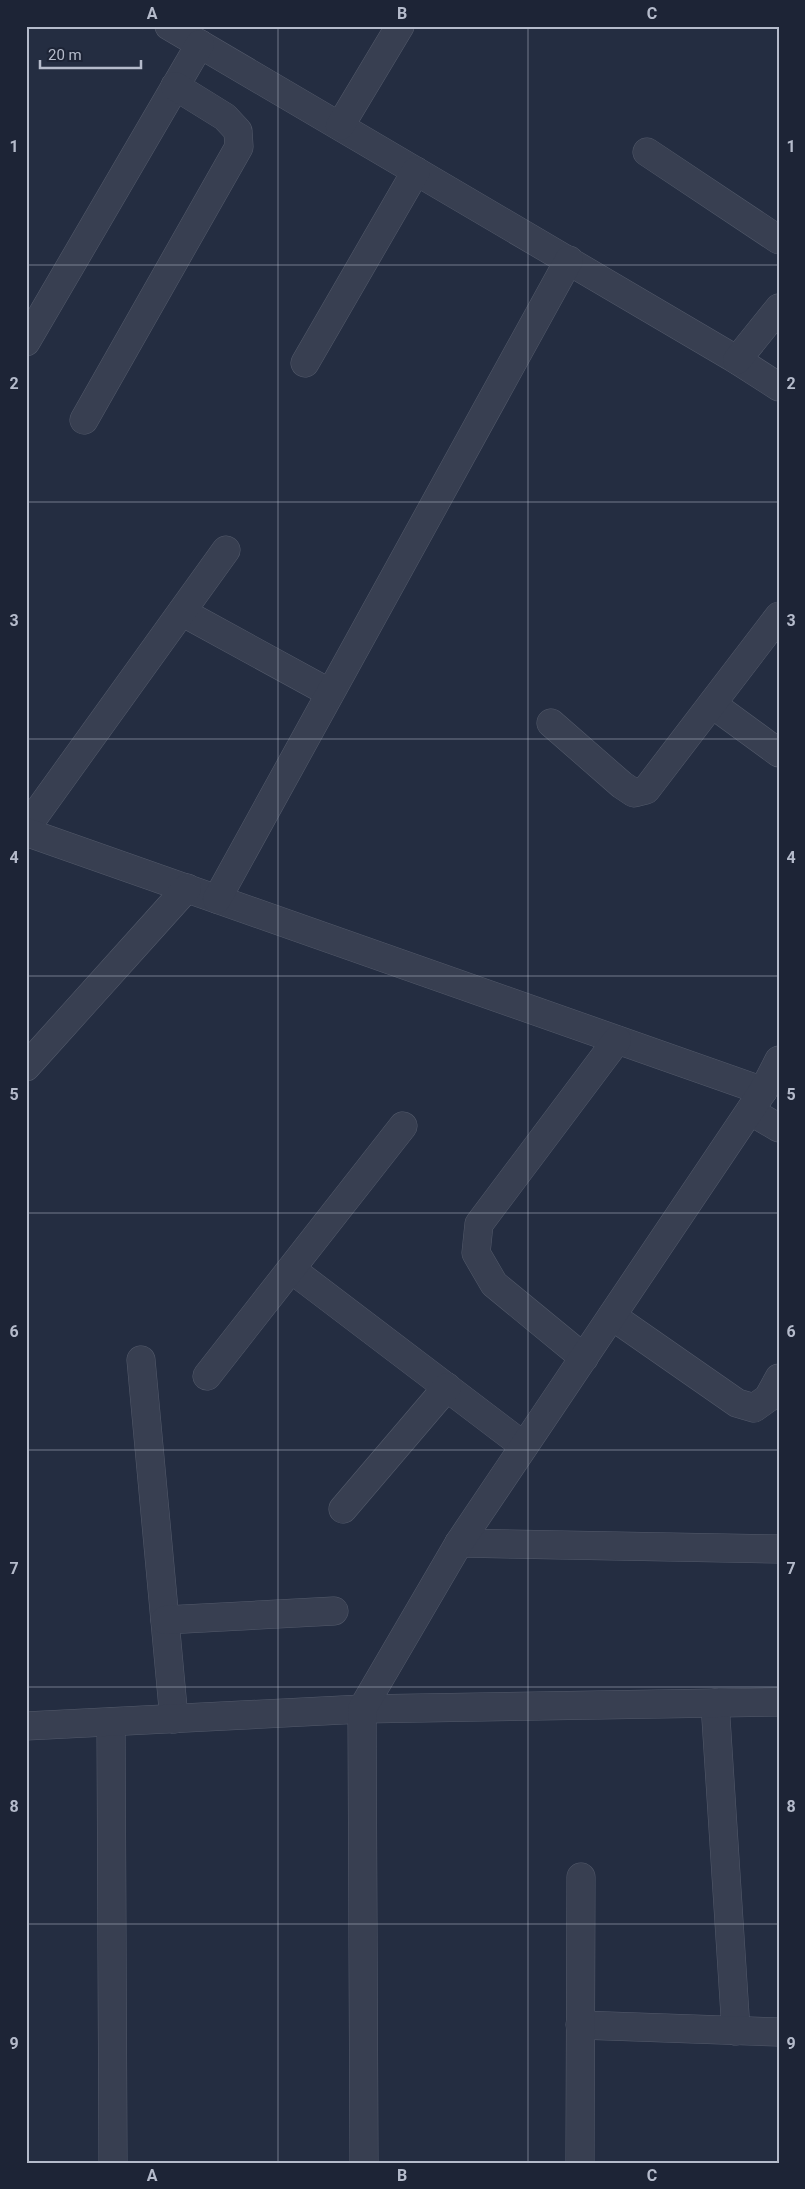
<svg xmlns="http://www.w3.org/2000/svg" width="805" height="2189" font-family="Roboto,sans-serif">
	<rect width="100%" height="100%" fill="#242d41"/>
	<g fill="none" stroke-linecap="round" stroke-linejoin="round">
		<!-- street casing -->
		<g stroke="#535a6b" stroke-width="29">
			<g id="street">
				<path d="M169,26L737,360L779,387"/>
				<path d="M340,126L400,26"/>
				<path d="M647,152L779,240"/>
				<path d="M26,342L200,44"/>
				<path d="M737,360L779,308"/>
				<path d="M305,363L416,171"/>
				<path d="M84,420L239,147L238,131L225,117L175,86"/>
				<path d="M182,612L330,693"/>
				<path d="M712,704L779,753"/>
				<path d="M551,723L622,785L634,793L646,790L779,616"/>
				<path d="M26,828L226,550"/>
				<path d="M26,832L763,1091"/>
				<path d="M217,899L569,260"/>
				<path d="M26,1067L187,888"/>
				<path d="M750,1111L779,1128"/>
				<path d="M291,1269L524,1446"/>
				<path d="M612,1316L737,1403L754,1408L768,1398L779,1378"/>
				<path d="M584,1358L494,1284L476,1253L479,1224L617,1040"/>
				<path d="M141,1360L174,1719"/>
				<path d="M207,1376L403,1126"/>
				<path d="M343,1509L447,1387"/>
				<path d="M459,1543L779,1549"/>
				<path d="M165,1620L334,1611"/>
				<path d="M715,1703L736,2031"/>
				<path d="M111,1722L113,2163"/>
				<path d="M26,1726L362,1709L779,1702"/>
				<path d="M580,2025L779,2032"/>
				<path d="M364,2163L362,1709L459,1543L763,1091L779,1060"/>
				<path d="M580,2163L581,1877"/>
			</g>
		</g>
		<!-- street -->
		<use href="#street" stroke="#383f51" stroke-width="28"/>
	</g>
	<!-- grid -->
	<path fill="none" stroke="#b5bbcb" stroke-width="1" stroke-opacity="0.55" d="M278,26V2163M528,26V2163M26,265H779M26,502H779M26,739H779M26,976H779M26,1213H779M26,1450H779M26,1687H779M26,1924H779"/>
	<!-- border -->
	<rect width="805" height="2189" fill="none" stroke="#1d2436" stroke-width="55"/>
	<!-- scale -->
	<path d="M40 60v8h101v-8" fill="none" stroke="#b5bbcb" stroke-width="2.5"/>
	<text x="48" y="60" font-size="15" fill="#b5bbcb" stroke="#1d2436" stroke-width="4" paint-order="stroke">20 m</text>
	<rect x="28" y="28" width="750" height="2134" fill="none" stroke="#b5bbcb" stroke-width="2"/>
	<g font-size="16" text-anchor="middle" font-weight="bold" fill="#b5bbcb">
		<text x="152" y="19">A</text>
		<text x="402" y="19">B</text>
		<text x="652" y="19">C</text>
		<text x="14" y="152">1</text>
		<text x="791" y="152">1</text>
		<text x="14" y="389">2</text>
		<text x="791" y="389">2</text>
		<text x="14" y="626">3</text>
		<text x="791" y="626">3</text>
		<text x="14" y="863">4</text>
		<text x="791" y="863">4</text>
		<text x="14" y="1100">5</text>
		<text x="791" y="1100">5</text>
		<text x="14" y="1337">6</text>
		<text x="791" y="1337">6</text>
		<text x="14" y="1574">7</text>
		<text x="791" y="1574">7</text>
		<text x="14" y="1812">8</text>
		<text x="791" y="1812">8</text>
		<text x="14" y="2049">9</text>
		<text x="791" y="2049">9</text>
		<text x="152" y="2181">A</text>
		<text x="402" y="2181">B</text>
		<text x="652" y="2181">C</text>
	</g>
</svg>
